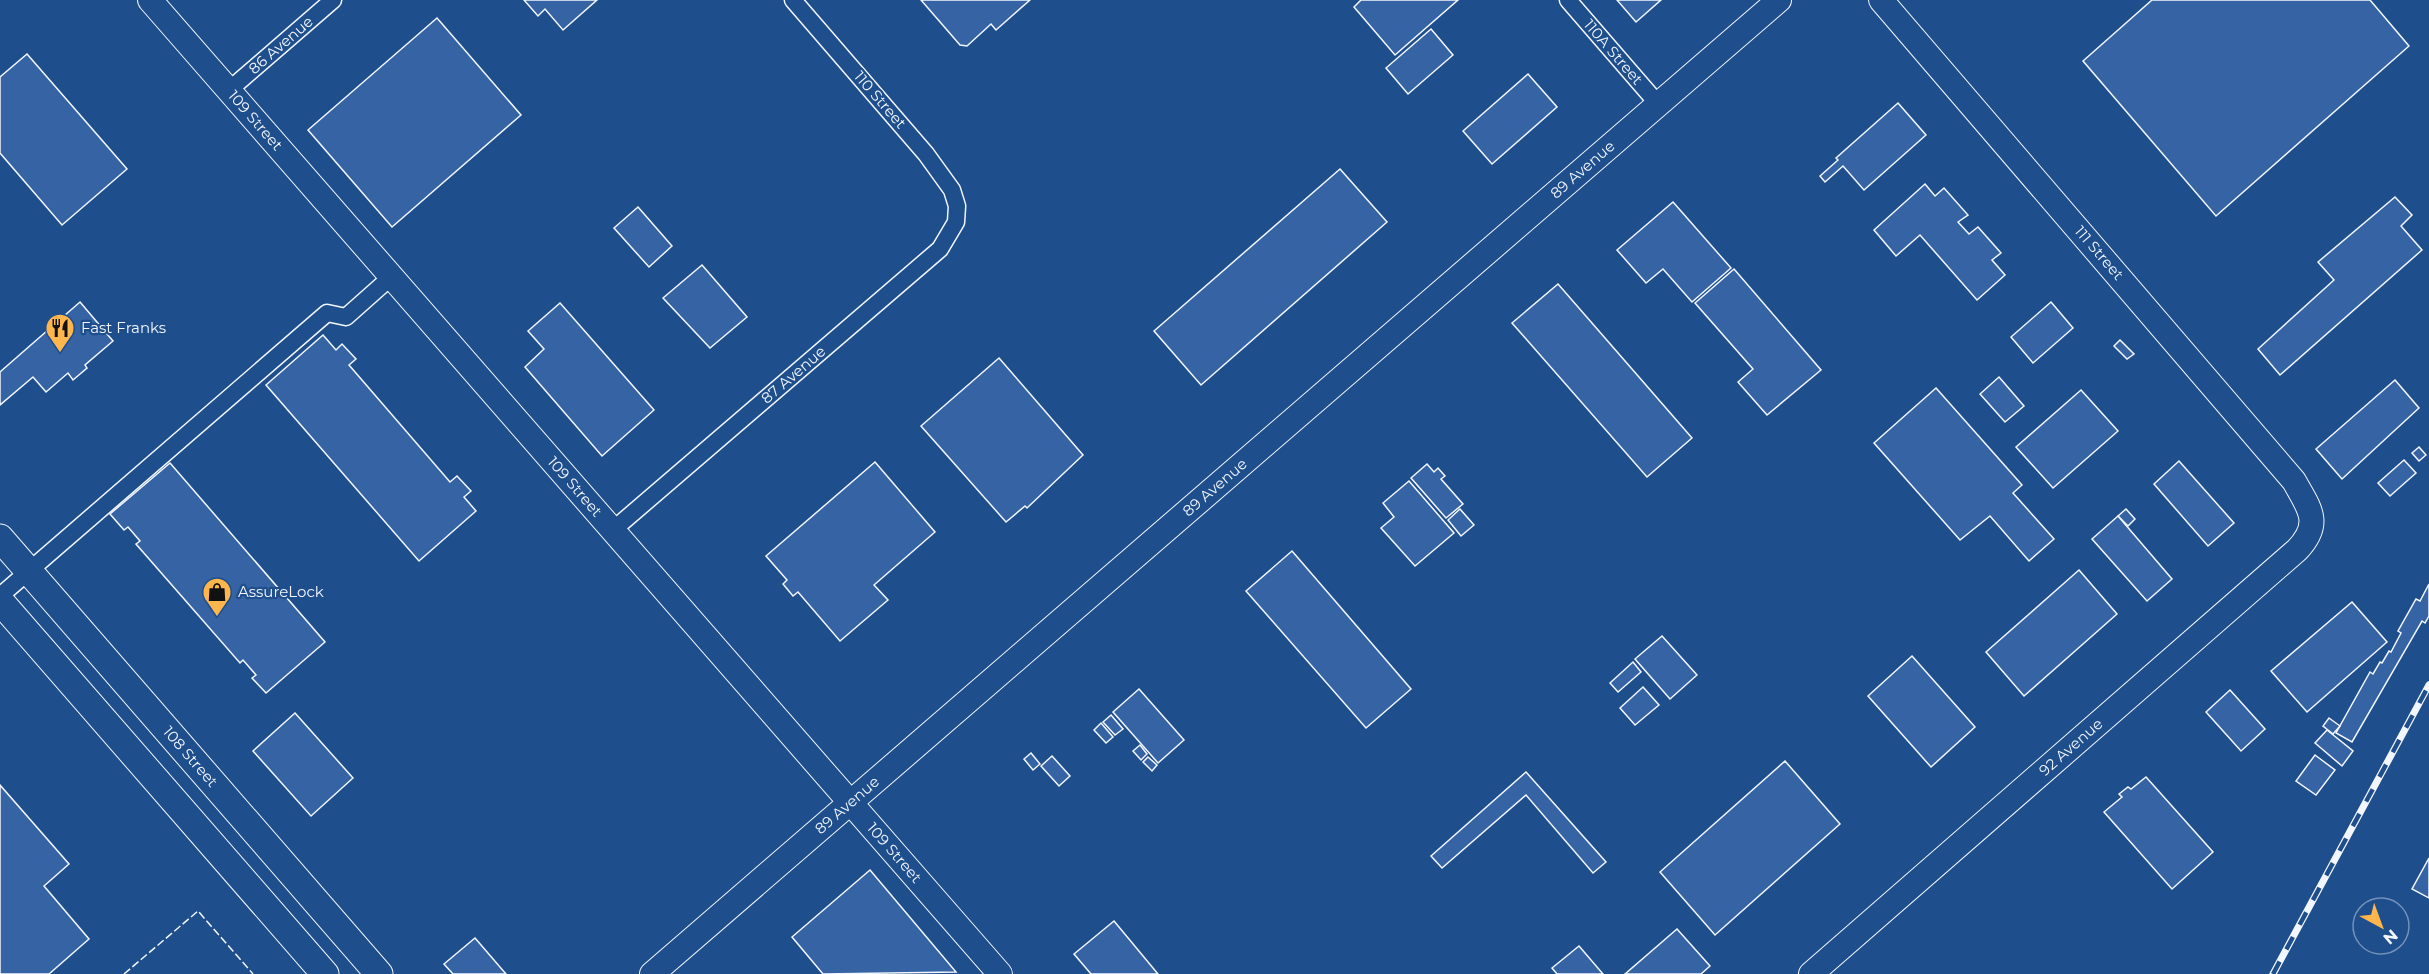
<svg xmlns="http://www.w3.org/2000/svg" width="2429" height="974" font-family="Montserrat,sans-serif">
	<rect width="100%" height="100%" fill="#1f4e8c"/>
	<!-- building -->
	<g fill="#3563a3" stroke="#f2f6ff" stroke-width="1.5">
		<path d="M524,0H597L563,30L545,9L538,16Z"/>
		<path d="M921,0H1030L996,30L991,24L967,46L960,45Z"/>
		<path d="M1361,0H1458L1395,55L1354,7Z"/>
		<path d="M1617,0H1661L1636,22Z"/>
		<path d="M2152,0H2370L2409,46L2216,216L2083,61Z"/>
		<path d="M437,18L521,115L392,227L308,130Z"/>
		<path d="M1431,29L1453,55L1408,94L1386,68Z"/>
		<path d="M27,54L127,169L62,225L0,153V77Z"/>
		<path d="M1528,74L1557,107L1492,164L1463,131Z"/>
		<path d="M1898,103L1926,135L1864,190L1843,166L1825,182L1820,176L1838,160L1836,158Z"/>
		<path d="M1340,169L1387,222L1201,385L1154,331Z"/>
		<path d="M1925,184L1935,196L1944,188L1968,215L1958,222L1969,234L1978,227L2001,253L1992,260L2005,275L1977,300L1920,235L1896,256L1874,230Z"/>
		<path d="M2395,197L2412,215L2401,226L2422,250L2280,375L2258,349L2334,280L2318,262Z"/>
		<path d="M1673,202L1731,268L1692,302L1663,269L1646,283L1617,250Z"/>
		<path d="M638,207L672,246L649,267L614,228Z"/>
		<path d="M702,265L747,317L710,348L663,298Z"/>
		<path d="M1734,269L1821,370L1767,415L1738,382L1753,369L1695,303Z"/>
		<path d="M1558,284L1692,438L1647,477L1512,323Z"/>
		<path d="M80,302L113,341L85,365L87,368L73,380L68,373L46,392L33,377L0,405V372Z"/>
		<path d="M2051,302L2073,328L2033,363L2011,337Z"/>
		<path d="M560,303L654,410L602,456L525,367L544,349L528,331Z"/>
		<path d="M323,335L336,350L342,344L356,359L349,365L450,482L457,476L471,491L464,497L476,511L419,561L266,385Z"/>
		<path d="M2120,340L2134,354L2127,359L2114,346Z"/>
		<path d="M999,358L1083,455L1027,508L1025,506L1006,522L921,426Z"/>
		<path d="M1999,377L2024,406L2005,422L1980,394Z"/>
		<path d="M2395,380L2419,408L2342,479L2316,449Z"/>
		<path d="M1936,388L2022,485L2013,493L2054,539L2029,561L1990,516L1960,540L1874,443Z"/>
		<path d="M2081,390L2118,431L2053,488L2016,447Z"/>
		<path d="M2419,447L2426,455L2419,461L2412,453Z"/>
		<path d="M2404,460L2416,473L2390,496L2378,483Z"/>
		<path d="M2179,461L2234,523L2208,546L2154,484Z"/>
		<path d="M875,462L935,532L874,585L888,600L840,641L798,592L793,596L783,584L787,580L766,556Z"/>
		<path d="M170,463L325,642L266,693L252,678L256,675L243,660L240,663L136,544L140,541L128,527L124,530L110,514Z"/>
		<path d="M1427,464L1434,472L1438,468L1445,476L1441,479L1463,504L1446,518L1411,478Z"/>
		<path d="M1409,481L1454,533L1415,566L1381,528L1394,517L1383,503Z"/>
		<path d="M1460,509L1474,525L1461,536L1448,520Z"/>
		<path d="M2126,509L2135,519L2128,526L2118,516Z"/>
		<path d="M2118,516L2172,579L2147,601L2092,539Z"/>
		<path d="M1292,551L1411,689L1366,728L1246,591Z"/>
		<path d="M2079,570L2117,614L2024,696L1986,652Z"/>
		<path d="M2429,584V616L2425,623L2422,621L2352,742L2336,733L2370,672L2373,674L2380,662L2382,663L2389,651L2391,652L2401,633L2398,631L2416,599L2420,601Z"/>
		<path d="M2352,602L2387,642L2307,712L2271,671Z"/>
		<path d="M1662,636L1697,675L1670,699L1635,659Z"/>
		<path d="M1912,656L1975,727L1931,767L1868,696Z"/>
		<path d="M1633,662L1641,672L1618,692L1610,683Z"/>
		<path d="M1643,687L1659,705L1635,725L1620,708Z"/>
		<path d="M1139,689L1184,740L1158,763L1113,712Z"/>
		<path d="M2230,690L2265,729L2241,751L2206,712Z"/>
		<path d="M295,713L353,778L311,816L253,751Z"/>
		<path d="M1111,715L1123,729L1115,735L1103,722Z"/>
		<path d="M2329,718L2340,726L2333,734L2323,726Z"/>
		<path d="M1101,723L1113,737L1106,743L1094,730Z"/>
		<path d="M2327,730L2353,751L2342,766L2315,743Z"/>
		<path d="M1140,745L1147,754L1141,760L1133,751Z"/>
		<path d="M1031,753L1040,764L1033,770L1024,759Z"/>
		<path d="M2315,755L2335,770L2316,795L2296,781Z"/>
		<path d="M1052,756L1070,776L1059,786L1041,766Z"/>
		<path d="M1148,757L1157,765L1152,771L1143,762Z"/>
		<path d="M1785,761L1840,824L1715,935L1660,872Z"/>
		<path d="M1526,772L1606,862L1593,873L1526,795L1442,868L1431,856Z"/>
		<path d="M2146,777L2213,852L2172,889L2104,812L2122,797L2119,794L2128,787L2131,789Z"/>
		<path d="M0,785L69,864L44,886L89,939L49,974H0Z"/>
		<path d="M2429,858V898L2412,889Z"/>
		<path d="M870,870L956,972L823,974L792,937Z"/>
		<path d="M1114,921L1158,974H1091L1074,954Z"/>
		<path d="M1677,929L1710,966L1701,974H1625Z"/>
		<path d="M475,938L506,974H453L444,964Z"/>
		<path d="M1579,946L1603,974H1557L1552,968Z"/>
	</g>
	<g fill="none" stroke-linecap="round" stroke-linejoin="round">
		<!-- street casing -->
		<g stroke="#f2f6ff" stroke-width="19">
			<g id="street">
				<path id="s1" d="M1568,0L1658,104"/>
				<path id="s2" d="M228,91L333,0"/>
				<path id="s3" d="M613,530L940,249L956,222L957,206L952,190L926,154L793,0"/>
				<path d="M0,596L327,313L346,317L391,277"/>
			</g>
		</g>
		<!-- secondary casing -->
		<g stroke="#f2f6ff" stroke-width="26">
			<g id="secondary">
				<path id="s4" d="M150,0L1000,974"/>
				<path id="s5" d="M652,974L1779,0"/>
				<path id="s6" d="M1811,974L2297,550C2323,523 2309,508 2294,481L1881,0"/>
			</g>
		</g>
		<!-- primary casing -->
		<g stroke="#f2f6ff" stroke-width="29">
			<g id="primary">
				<path id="s7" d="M0,538L379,974"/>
				<path d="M0,601L325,974"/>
			</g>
		</g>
		<!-- street -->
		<use href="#street" stroke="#1f4e8c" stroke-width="16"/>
		<!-- secondary -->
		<use href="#secondary" stroke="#1f4e8c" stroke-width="24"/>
		<!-- primary -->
		<use href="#primary" stroke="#1f4e8c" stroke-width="27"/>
		<!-- rail casing -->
		<g stroke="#f2f6ff" stroke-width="7">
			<path id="rail" d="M2273,974L2429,685"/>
		</g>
		<!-- rail -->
		<use href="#rail" stroke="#1f4e8c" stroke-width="4.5" stroke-dasharray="14" stroke-linecap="butt"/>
		<!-- fence -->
		<path stroke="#f2f6ff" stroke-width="1.5" stroke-dasharray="8 3" stroke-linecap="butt" d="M124,974L198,911L253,974"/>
	</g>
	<!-- icons -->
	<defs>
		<g id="restaurant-pin" transform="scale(1.5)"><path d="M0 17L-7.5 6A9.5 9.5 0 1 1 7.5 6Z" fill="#ffb74d" stroke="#1f4e8c"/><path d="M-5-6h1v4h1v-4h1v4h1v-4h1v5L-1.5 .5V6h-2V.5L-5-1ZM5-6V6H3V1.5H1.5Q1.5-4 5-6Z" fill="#111"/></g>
		<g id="shop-pin" transform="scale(1.5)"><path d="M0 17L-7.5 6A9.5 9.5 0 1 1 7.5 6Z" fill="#ffb74d" stroke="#1f4e8c"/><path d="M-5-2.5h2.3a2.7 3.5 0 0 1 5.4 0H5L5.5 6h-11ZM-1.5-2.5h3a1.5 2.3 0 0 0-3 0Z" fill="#111"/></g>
	</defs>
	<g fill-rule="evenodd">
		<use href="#restaurant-pin" x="60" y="328"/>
		<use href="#shop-pin" x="217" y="592"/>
	</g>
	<g text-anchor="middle" stroke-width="4.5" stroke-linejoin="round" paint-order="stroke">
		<!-- street labels -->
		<g font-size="15" fill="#f2f6ff" stroke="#1f4e8c">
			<text dy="5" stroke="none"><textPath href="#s2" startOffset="70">86 Avenue</textPath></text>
			<text dy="5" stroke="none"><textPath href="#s1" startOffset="69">110A Street</textPath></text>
			<text transform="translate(880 100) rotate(49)" y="5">110 Street</text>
			<text dy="5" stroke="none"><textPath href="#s4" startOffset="160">109 Street</textPath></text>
			<text dy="5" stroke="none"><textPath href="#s5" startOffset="1230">89 Avenue</textPath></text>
			<text transform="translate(2099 253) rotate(49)" y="5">111 Street</text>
			<text dy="5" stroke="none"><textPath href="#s3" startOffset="238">87 Avenue</textPath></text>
			<text dy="5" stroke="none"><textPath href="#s5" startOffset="744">89 Avenue</textPath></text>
			<text dy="5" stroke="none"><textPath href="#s4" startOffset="646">109 Street</textPath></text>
			<text dy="5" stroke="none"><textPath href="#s6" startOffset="345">92 Avenue</textPath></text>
			<text dy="5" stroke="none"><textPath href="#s7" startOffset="290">108 Street</textPath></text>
			<text dy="5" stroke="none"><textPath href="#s5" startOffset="258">89 Avenue</textPath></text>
			<text dy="5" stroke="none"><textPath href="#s4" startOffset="1132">109 Street</textPath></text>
		</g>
		<!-- poi labels -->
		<g font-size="15" fill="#f2f6ff" stroke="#1f4e8c" text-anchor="start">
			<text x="81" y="333">Fast Franks</text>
			<text x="238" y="597">AssureLock</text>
		</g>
	</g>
	<!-- north arrow -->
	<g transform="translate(2381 926) rotate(139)"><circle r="28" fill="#1f4e8c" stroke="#7391ba" stroke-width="1.5"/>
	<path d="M0-4.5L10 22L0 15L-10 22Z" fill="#ffb74d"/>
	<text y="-9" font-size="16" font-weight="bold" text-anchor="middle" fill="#f2f6ff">N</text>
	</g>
</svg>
